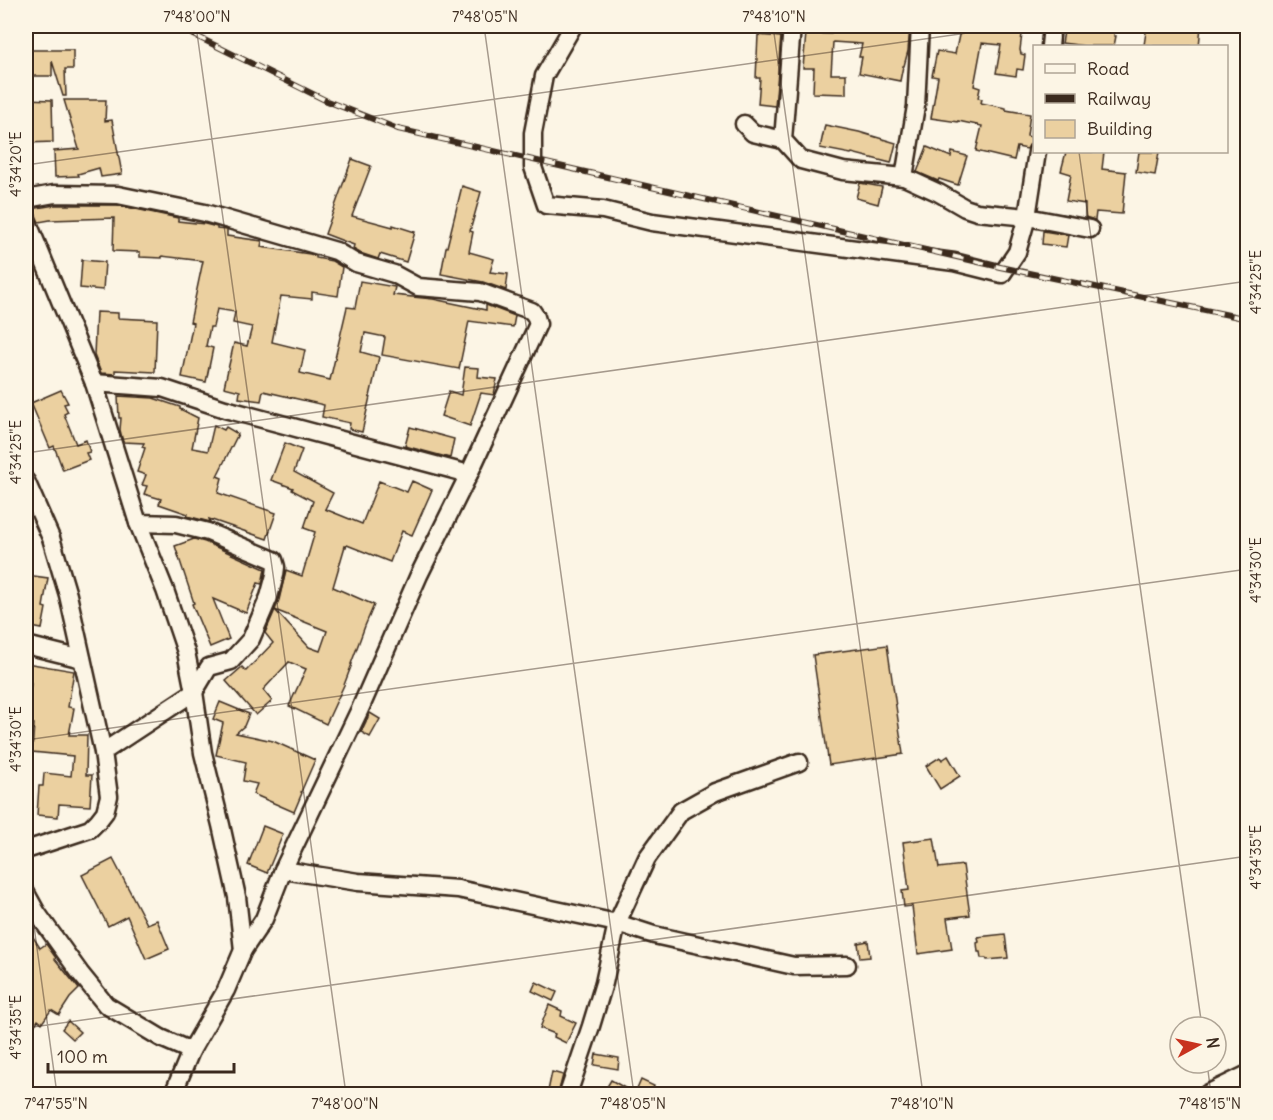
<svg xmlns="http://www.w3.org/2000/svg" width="1273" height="1120" font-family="Delius,sans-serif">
	<rect width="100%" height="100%" fill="#fcf5e5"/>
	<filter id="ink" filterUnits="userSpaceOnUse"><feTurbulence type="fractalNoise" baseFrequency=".0167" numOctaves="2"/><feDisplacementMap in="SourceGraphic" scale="12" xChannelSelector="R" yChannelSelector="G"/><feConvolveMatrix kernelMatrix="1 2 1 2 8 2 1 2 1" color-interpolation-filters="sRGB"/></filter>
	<g filter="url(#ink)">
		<!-- building -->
		<g fill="#ebd0a0" stroke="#3b2a1e" stroke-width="1.5">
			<path d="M832,26H910L908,51L904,66H903L900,81L859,73L862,57H859L862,44L833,42L831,74H846V94L813,93L814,68H803L806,33L831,34Z"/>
			<path d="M961,26H1023L1020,50L1021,54L1025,55L1023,70L1017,69L1016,76L996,73L1001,45L982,43L974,86L980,88L978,98L982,99L981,103L1006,108V110L1030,114L1027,136L1035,138V142L1029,145L1027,149L1017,147L1014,160L976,151L982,126L958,121V122L931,118L938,77L932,76L937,51L955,54Z"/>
			<path d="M1065,26H1115L1114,36H1116L1114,46H1085L1062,43Z"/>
			<path d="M1147,26H1201L1199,46H1152L1144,45Z"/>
			<path d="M758,35L781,37L775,106L758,104L760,78H756Z"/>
			<path d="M26,50H73V69H65L66,96H63L52,61V76H26Z"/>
			<path d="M26,99L52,100L53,142L26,143Z"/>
			<path d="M64,100H106L105,121L112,120L122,174L101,177L99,168L78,174L79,176L55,177L54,151L79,149Z"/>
			<path d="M825,125L859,132L896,143L891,163L852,153L851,154L820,148Z"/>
			<path d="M927,147L951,157L952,152L967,156L958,185L939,179L938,181L917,172Z"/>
			<path d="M1066,152H1104L1102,169L1126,172L1122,214L1096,212L1095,220L1085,217V204L1066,201L1071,174L1061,171Z"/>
			<path d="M1139,152H1159L1155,175L1136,172Z"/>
			<path d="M352,159L371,166L352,216L393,227V225L415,232L406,262L380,254L378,259L360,253L353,249L354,245L325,234Z"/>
			<path d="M860,183L882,187L878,204L856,198Z"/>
			<path d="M462,186L481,192L470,231L473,232L469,252L494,259L490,272L508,274L506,290L483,282L441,274L446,247H447Z"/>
			<path d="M55,205H117L178,218V221L205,224L217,227V229L227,230V236L262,241L261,247L310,254L316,256V258L332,261L342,267L338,296L312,292V299L281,296L272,342L305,350L300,373L330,380L347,307L355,308L360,281L395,287L393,295L433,299L486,310V305L515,316L513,327L469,321L459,369L382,355L385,337L365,333L361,352L379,357L362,432L349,429L350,423L322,417L324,405L263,391L261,401L239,398L240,391L224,387L234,343L247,346L252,327L233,323L235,312L217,309L213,327H210L206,346L213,348L206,382L182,377L193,323L190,322L203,261L162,256V258L140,257V252L113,251L114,218L50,220L39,222L35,213L31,209Z"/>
			<path d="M1043,231L1068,235L1066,247L1042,244Z"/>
			<path d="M82,260L105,262L103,290L80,288Z"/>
			<path d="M96,312L118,313V318L157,320L155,372L115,370V374L101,373L94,355Z"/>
			<path d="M465,367L479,368L478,377L497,379L494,395L481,393L470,426L441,416L449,391L461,395Z"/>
			<path d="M61,390L68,403L64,404L68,412L64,414L76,444L86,440L90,452L86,453L89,460L63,470L54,446L50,448L31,403Z"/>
			<path d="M118,396L153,398L180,407V409L198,418L192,448L208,451L214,425L224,430L226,427L238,434L217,476L222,478L218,493L276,513L267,539L209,519L210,522L187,516L188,514L159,504L161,499L144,494L147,486L142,485L146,475L137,472L145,448L142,447L144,443L123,442L120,430L121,418H119Z"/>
			<path d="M410,427L454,439L450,458L405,446Z"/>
			<path d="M285,443L302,450L294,472L333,493L325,509L362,524L379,481L407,492L412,481L432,490L412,535L402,531L390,562L347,545L346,547L345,546L333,587L374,605L365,626L351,664H352L344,685L326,724L289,706L306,669L289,662L263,690L272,701L256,715L226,681L242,667L246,671L273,643L265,633L275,610L309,647L320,651L327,631L275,610L279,600L286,570L302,576L315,532L304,528L313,501L292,490L293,488L271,480Z"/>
			<path d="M194,539L205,542L265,569L262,584L258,583L246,613L213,599L229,639L210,647L192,604L194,603L175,546Z"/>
			<path d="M26,575L48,578L43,607L46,608L42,629L26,626Z"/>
			<path d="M887,645L903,754L829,765L813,655Z"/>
			<path d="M26,663L74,671L68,707L74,708L69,735H87L86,775H92L90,806L59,804L58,817L37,815L39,786H43L44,773L71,776L73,756L32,752L34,724L26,723L31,683L26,682Z"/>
			<path d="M220,702L249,714L244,726L236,733L273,741L315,760L301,792L302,793L294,812L253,794L257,784L243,781L246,762L216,755L223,723L213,719Z"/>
			<path d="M370,713L380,719L370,737L361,732Z"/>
			<path d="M948,756L960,776L940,789L926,766L940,757L942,760Z"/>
			<path d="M263,826L283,834L267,873L248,865Z"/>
			<path d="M934,838L939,868L963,865L970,915L947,918L952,949L918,954L912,906L904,907L902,891L909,890L903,842Z"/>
			<path d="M113,859L147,924L157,920L169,949L146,959L127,916L108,926L82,875Z"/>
			<path d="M26,926L40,948L46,944L56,958L55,959L79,989L70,998L59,1015L51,1010L42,1023L38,1020L26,1038Z"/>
			<path d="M1005,934L1008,958L987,960L986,958H981L980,952H978L977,943L979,942L978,937Z"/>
			<path d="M868,941L870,957L860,958L858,943Z"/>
			<path d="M536,982L557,992L553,1001L532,991Z"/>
			<path d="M549,1005L562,1011L561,1016L576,1023L566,1043L554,1037L555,1034L540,1028Z"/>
			<path d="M68,1021L80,1032L73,1039L62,1029Z"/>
			<path d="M596,1054L619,1058L618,1069L594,1065Z"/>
			<path d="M552,1072L563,1075L558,1094L548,1091Z"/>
			<path d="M611,1080L635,1094L641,1080L654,1086L650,1095H614L605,1090Z"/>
		</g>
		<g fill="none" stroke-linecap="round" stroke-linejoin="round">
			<!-- minor casing -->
			<g stroke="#3b2a1e" stroke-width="21">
				<g id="minor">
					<path d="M573,26L544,76L533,133V167L546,205L603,210L652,222L954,262L1002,274L1017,252L1027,217L1037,152"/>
					<path d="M792,26L783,140L801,160L843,171L904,177"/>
					<path d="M920,26L916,106L904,177L939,193L965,208L977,212L1027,217L1090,229"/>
					<path d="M1050,46L1052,26"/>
					<path d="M744,124L753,133L783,140"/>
					<path d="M26,199L54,194L118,195L205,213L336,251L356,263L394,274L418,287L480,292L532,311L536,317L538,324L469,474L419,575L360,709L283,870L264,919L243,950L226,990L191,1051L173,1094"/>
					<path d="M26,218L94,383L138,523L165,590L186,652L194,692L203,753L221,825L237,897L243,950"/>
					<path d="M94,383L162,388L225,409L469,474"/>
					<path d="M26,481L51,538L68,595L103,752L109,796L105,812L98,821L90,829L26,850"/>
					<path d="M26,645L82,659"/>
					<path d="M103,752L194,692L209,667L231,661L251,639L269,597L275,575L276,567L274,560L208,532L176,524L138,523"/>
					<path d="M283,870L358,882L458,889L617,923L654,935L794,966L847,965"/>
					<path d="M26,893L37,913L80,973L106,1005L161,1038L191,1051"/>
					<path d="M568,1094L591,1026L604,983L617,923L647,858L681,811L715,792L799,762"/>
					<path d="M1207,1094L1248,1074"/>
				</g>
			</g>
			<!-- minor -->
			<use href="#minor" stroke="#fcf5e5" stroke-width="16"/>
			<!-- rail casing -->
			<g stroke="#3b2a1e" stroke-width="6">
				<path id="rail" d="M176,26L327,101L398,129L1000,267L1248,319"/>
			</g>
			<!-- rail -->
			<use href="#rail" stroke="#fcf5e5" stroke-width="4" stroke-dasharray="11" stroke-linecap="butt"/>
		</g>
	</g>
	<!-- ticks -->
	<path fill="none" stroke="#3b2a1e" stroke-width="1.5" stroke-opacity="0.45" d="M196,26L346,1094M484,26L634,1094M773,26L923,1094M1061,26L1064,46M1079,152L1202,1027M26,165L1017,26M26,453L1248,281M26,740L1248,569M26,868L57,1094M26,1028L1248,856M1207,1063L1211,1094"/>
	<!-- margin -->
	<rect width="1273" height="1120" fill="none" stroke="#fcf5e5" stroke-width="66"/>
	<!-- legend -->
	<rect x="1033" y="45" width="195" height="108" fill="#fcf5e5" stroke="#afa495" stroke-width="1.5"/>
	<rect x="1045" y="64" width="30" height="9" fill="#fcf5e5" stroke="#afa495" stroke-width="1.5"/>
	<text x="1087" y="75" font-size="18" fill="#3b2a1e">Road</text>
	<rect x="1045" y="94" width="30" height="9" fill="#3b2a1e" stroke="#afa495" stroke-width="1.5"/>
	<text x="1087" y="105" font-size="18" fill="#3b2a1e">Railway</text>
	<rect x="1045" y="120" width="30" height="18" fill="#ebd0a0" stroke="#afa495" stroke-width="1.5"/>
	<text x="1087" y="135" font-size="18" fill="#3b2a1e">Building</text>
	<!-- north arrow -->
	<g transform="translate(1198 1045) rotate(82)"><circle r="28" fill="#fcf5e5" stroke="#afa495" stroke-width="1.5"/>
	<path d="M0-4.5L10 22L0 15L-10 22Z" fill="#c8321e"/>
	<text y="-9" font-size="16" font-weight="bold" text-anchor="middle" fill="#3b2a1e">N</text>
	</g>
	<!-- scale -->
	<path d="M48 1063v9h186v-9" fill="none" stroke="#3b2a1e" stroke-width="3"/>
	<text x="57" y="1063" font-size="18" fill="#3b2a1e" stroke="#fcf5e5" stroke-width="4.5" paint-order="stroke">100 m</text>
	<rect x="33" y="33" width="1207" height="1054" fill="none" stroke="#3b2a1e" stroke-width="2"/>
	<g font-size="15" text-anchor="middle" fill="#3b2a1e">
		<text x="197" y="22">7°48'00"N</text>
		<text x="485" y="22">7°48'05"N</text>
		<text x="774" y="22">7°48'10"N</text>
		<text transform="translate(16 164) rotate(-90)" y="5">4°34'20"E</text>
		<text transform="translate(1256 282) rotate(-90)" y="5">4°34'25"E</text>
		<text transform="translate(16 452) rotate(-90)" y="5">4°34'25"E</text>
		<text transform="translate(1256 570) rotate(-90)" y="5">4°34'30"E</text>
		<text transform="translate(16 739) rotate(-90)" y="5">4°34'30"E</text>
		<text transform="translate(1256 857) rotate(-90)" y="5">4°34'35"E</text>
		<text transform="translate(16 1027) rotate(-90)" y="5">4°34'35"E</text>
		<text x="56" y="1109">7°47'55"N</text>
		<text x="345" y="1109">7°48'00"N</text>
		<text x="633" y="1109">7°48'05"N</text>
		<text x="922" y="1109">7°48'10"N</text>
		<text x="1210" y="1109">7°48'15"N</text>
	</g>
</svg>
